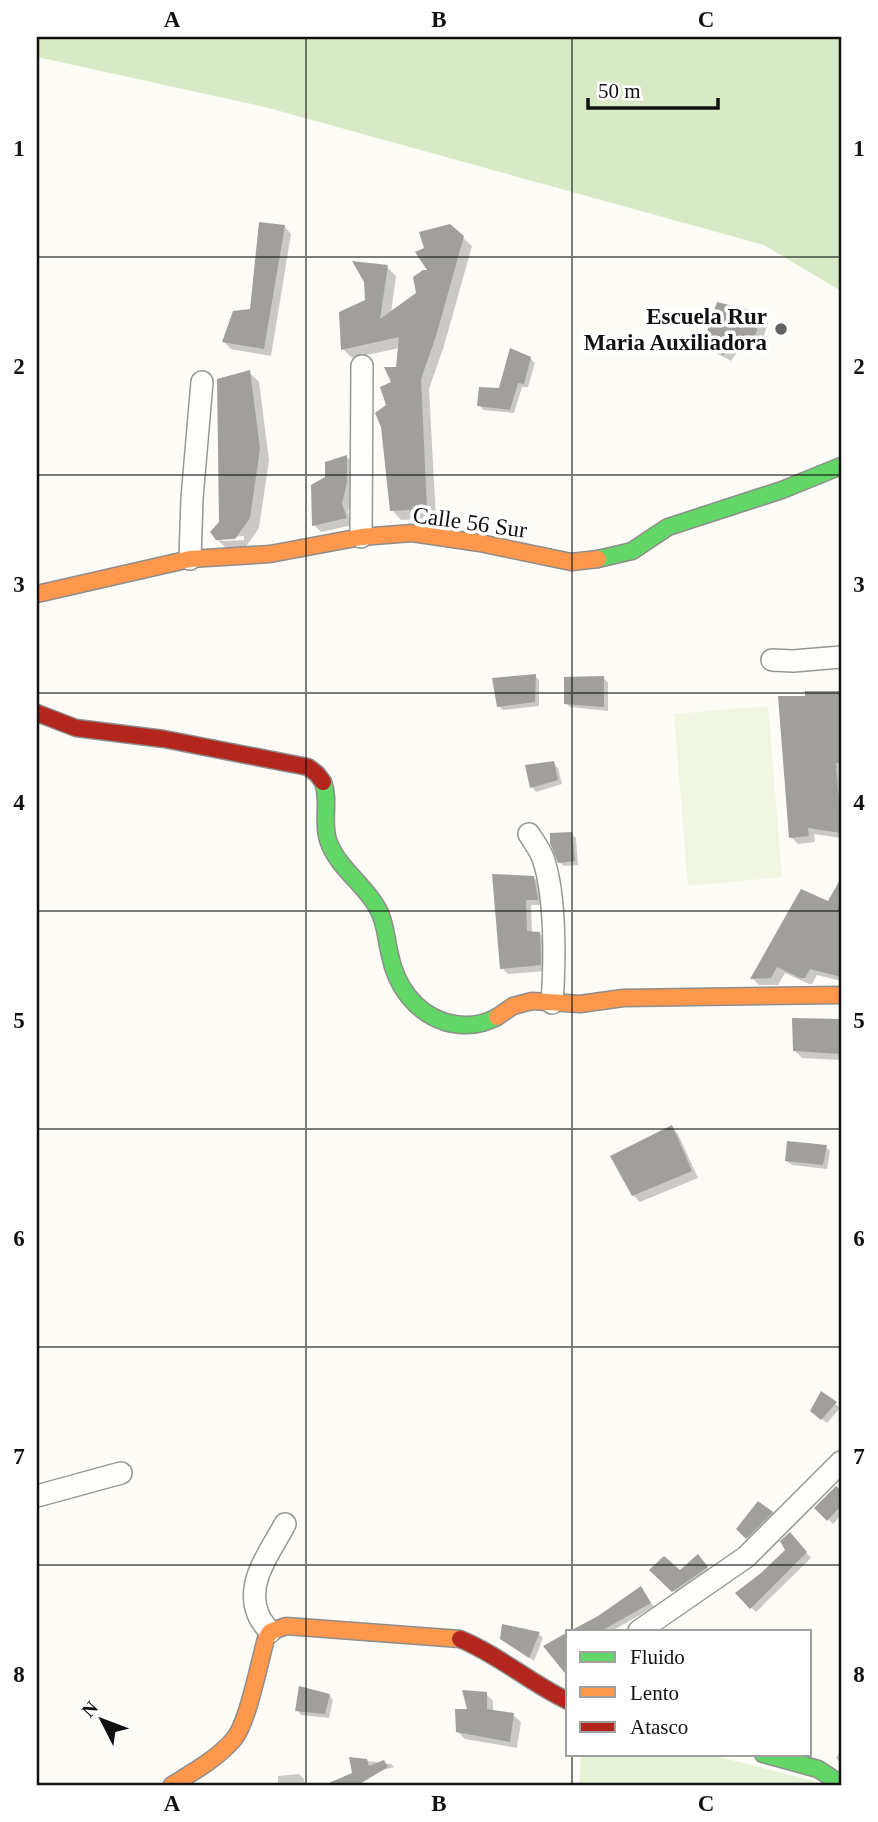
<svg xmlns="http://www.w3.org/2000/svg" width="878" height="1822" font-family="Georgia,serif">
	<rect width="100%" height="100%" fill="#fdfcf7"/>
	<!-- green -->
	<path fill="#e7f3d7" d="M581,1754H708L814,1781L820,1785H579Z"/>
	<!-- forest -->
	<path fill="#d8eac5" d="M37,37H841V291L764,245L265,107L37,57Z"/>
	<!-- pitch -->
	<path fill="#f0f6e1" d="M768,706L782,877L688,886L674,714Z"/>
	<!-- shadow -->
	<g fill="#0003" fill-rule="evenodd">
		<path d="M284,226L291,234L271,356L231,349L224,342L251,310Z"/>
		<path d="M462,237L472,246L444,346L429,389L436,518L401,520L392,510L388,406L398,368L400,348L352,358L343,349L387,267L396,276L391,313L418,293L431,273Z"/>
		<path d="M761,315L768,322L759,353L740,348L731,361L712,351L705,344Z"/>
		<path d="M530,358L535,363L528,387H522L514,413L483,410L479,405L500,390Z"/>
		<path d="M249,372L259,382L269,460L259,528L245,548L227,549L217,539ZM244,536V540L222,541V538Z"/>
		<path d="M347,457L354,464V490L348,512L353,525L321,532L314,525L326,478Z"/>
		<path d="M535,676L539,680V706L503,710L499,706Z"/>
		<path d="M603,678L608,682V711L570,707L566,703Z"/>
		<path d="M807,693H841V838L814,834L815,842L798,844L791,837Z"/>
		<path d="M553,763L558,768L562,784L536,792L532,787Z"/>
		<path d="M571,834L576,838L578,865L564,866L559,862Z"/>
		<path d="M534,878L540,884L543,905H531L532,933L540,934L546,940V971L508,974L502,968Z"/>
		<path d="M837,889L841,890V981L817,975L812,984H809L785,973L778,985H759L752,978L829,904Z"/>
		<path d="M794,1020H841V1060L802,1058L795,1051Z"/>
		<path d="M671,1127L678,1134L698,1178L640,1202L633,1195Z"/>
		<path d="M826,1147L830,1151L827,1169L792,1165L787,1161Z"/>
		<path d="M822,1393L840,1408L827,1423L817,1415Z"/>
		<path d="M836,1488L841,1493V1515L833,1524L816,1508Z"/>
		<path d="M768,1509L776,1517L751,1542L739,1529Z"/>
		<path d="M794,1539L811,1558L756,1612L737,1593L762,1575L787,1550Z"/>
		<path d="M702,1561L711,1572L678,1595L652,1570L680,1573Z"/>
		<path d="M641,1588L654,1607L612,1631H574L599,1617Z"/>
		<path d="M539,1634L543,1638L534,1661L502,1638Z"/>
		<path d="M486,1694L493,1701V1712L513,1715L521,1722L517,1748L465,1739L457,1731L469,1710Z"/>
		<path d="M329,1695L333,1700L329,1718L301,1715L297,1710Z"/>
		<path d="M841,1749V1763L836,1758Z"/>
		<path d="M352,1759L391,1764L394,1767L358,1777Z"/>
		<path d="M299,1774L304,1779L305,1785H278V1776Z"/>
	</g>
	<!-- building -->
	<g fill="#a19f9c">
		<path d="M259,222L285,225L264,349L222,342L233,311L250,309Z"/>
		<path d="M450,224L464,236L436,336L421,379L427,509L390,511L381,427L375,413L386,405L380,387L391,382L384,367H396L399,337L341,350L339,312L365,300L364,282L352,261L388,265L380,319L416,293L413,277L423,270H427L415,252L424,248L419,232Z"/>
		<path d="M717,302L762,313L752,347L733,342L723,355L703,344Z"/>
		<path d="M510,348L531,357L524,384L518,383L510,410L477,406L479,387L499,388Z"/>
		<path d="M250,370L260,449L250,518L235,539L216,540L210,532L219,522L217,379Z"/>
		<path d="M347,455V482L342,504L347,518L312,526L311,485L325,477V462Z"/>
		<path d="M536,674L535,702L497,707L492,678Z"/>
		<path d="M604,676V707L564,704V677Z"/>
		<path d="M805,691H841V763H836L841,833L808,828L809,836L789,838L778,696H805Z"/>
		<path d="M554,761L558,780L530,788L525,765Z"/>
		<path d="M572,832L575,861L558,863L550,843V833Z"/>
		<path d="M492,874L534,876L538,900H526L527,931L540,932L541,965L500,969Z"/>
		<path d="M841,878V977L810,969L805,978H800L777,967L771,978L750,979L801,889L828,901Z"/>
		<path d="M792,1018L841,1019V1054L793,1051Z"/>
		<path d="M672,1125L692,1171L632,1196L610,1156Z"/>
		<path d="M787,1141L827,1145L823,1165L785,1161Z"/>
		<path d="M821,1391L837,1402L821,1420L810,1411Z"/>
		<path d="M836,1486L841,1490V1506L827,1521L814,1508Z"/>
		<path d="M758,1501L773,1512L746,1539L736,1529Z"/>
		<path d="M790,1532L807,1552L750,1609L735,1593L761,1573L785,1550L780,1541Z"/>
		<path d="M698,1554L708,1567L672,1592L649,1570L664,1556L680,1570Z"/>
		<path d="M641,1586L651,1603L601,1631H570L598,1616Z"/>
		<path d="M502,1624L540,1632L529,1658L500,1639Z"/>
		<path d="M568,1632V1677L543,1646Z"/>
		<path d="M299,1686L330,1694L325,1714L295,1711Z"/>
		<path d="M462,1690L487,1692V1709L514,1713L510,1742L456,1732L455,1709H467Z"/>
		<path d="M349,1757L367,1759L369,1766L384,1760L388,1767L358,1785H324L352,1773Z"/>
	</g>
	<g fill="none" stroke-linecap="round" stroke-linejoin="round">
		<!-- street casing -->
		<g stroke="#979795" stroke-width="24">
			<g id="street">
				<path d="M361,537L362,366"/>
				<path d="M190,559L192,498L202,382"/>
				<path d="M772,660L793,661L841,657"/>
				<path d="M529,834C534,842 540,850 543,858C556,896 555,962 552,1003"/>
				<path d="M37,1496L121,1473"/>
				<path d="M639,1631L746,1557L841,1462"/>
				<path d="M270,1632C266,1627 260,1620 258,1614C245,1582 271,1551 285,1524"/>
			</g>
		</g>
		<!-- fast casing -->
		<g stroke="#8e8d8b" stroke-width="19">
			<g id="fast">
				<path d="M598,559L632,551L668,527L782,490L841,466"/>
				<path d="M323,782C330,801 322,821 328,840C337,868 365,884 378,909C386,923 386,940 390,955C396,986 415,1012 445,1022C463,1027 481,1026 497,1017"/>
				<path d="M763,1754L818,1769L841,1784"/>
			</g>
		</g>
		<!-- slow casing -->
		<g stroke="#8e8d8b" stroke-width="19">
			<g id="slow">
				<path d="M37,594L190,559L270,554L361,537L412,533L480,543L571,562L598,559"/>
				<path d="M497,1017L513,1006L532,1001L580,1004L623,998L841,995"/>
				<path d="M172,1785C193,1772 218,1758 234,1739C248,1722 259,1663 266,1639L270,1632L286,1626L460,1639"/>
			</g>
		</g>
		<!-- jam casing -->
		<g stroke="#8e8d8b" stroke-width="19">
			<g id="jam">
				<path d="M37,713L76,728L164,739L308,767L317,774L323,782"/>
				<path d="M460,1639C499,1655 530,1683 568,1701"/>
			</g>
		</g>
		<!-- street -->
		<use href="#street" stroke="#fffffe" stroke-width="21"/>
		<!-- fast -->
		<use href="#fast" stroke="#63d668" stroke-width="16"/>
		<!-- slow -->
		<use href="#slow" stroke="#ff974d" stroke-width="16"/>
		<!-- jam -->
		<use href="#jam" stroke="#b3261e" stroke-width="16"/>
	</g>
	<!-- grid -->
	<path fill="none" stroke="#111" stroke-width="2" stroke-opacity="0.55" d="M306,37V1785M572,37V1631M37,257H841M37,475H841M37,693H841M37,911H841M37,1129H841M37,1347H841M37,1565H841M572,1754V1785"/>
	<!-- markers -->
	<circle fill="#646362" stroke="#fff" stroke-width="2.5" cx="781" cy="329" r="7"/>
	<g text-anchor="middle" stroke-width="7" stroke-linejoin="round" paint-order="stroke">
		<!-- poi labels -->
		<g font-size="23" font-weight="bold" fill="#111" stroke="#fff" text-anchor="end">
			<text x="767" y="324">Escuela Rur<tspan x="767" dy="26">Maria Auxiliadora</tspan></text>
		</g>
		<!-- street labels -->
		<g font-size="23" fill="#111" stroke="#fff">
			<text transform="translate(470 522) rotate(8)" y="8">Calle 56 Sur</text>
		</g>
	</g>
	<!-- border -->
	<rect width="878" height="1822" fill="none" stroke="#ffffff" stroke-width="77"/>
	<!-- legend -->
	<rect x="566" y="1630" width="245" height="126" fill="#ffffff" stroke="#a0a0a0" stroke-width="2"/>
	<rect x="580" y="1652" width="35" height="10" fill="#63d668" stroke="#a0a0a0" stroke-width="2"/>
	<text x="630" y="1664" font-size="21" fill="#111111">Fluido</text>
	<rect x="580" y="1687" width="35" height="10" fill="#ff974d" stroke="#a0a0a0" stroke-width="2"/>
	<text x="630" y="1700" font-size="21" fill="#111111">Lento</text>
	<rect x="580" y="1722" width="35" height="10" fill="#b3261e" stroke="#a0a0a0" stroke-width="2"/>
	<text x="630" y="1734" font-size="21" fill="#111111">Atasco</text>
	<!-- north arrow -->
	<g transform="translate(102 1720) rotate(312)" stroke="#ffffff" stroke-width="5" paint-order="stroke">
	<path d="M0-5L12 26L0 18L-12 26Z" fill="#111111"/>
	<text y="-10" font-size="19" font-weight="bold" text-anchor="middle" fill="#111111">N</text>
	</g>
	<!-- scale -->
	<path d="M588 98v10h130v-10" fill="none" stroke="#111111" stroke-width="3.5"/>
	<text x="598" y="98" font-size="21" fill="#111111" stroke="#ffffff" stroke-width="5" paint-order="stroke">50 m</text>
	<rect x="38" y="38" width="802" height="1746" fill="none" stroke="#111" stroke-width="2.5"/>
	<g font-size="23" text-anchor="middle" font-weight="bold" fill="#111">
		<text x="172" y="27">A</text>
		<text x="439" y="27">B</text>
		<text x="706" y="27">C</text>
		<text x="19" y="156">1</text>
		<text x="859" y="156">1</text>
		<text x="19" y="374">2</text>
		<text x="859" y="374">2</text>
		<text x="19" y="592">3</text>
		<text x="859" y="592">3</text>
		<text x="19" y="810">4</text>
		<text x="859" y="810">4</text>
		<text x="19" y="1028">5</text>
		<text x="859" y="1028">5</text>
		<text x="19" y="1246">6</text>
		<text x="859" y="1246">6</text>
		<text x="19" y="1464">7</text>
		<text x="859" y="1464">7</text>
		<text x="19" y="1682">8</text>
		<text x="859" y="1682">8</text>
		<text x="172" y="1811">A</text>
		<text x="439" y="1811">B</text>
		<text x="706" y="1811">C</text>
	</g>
</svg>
